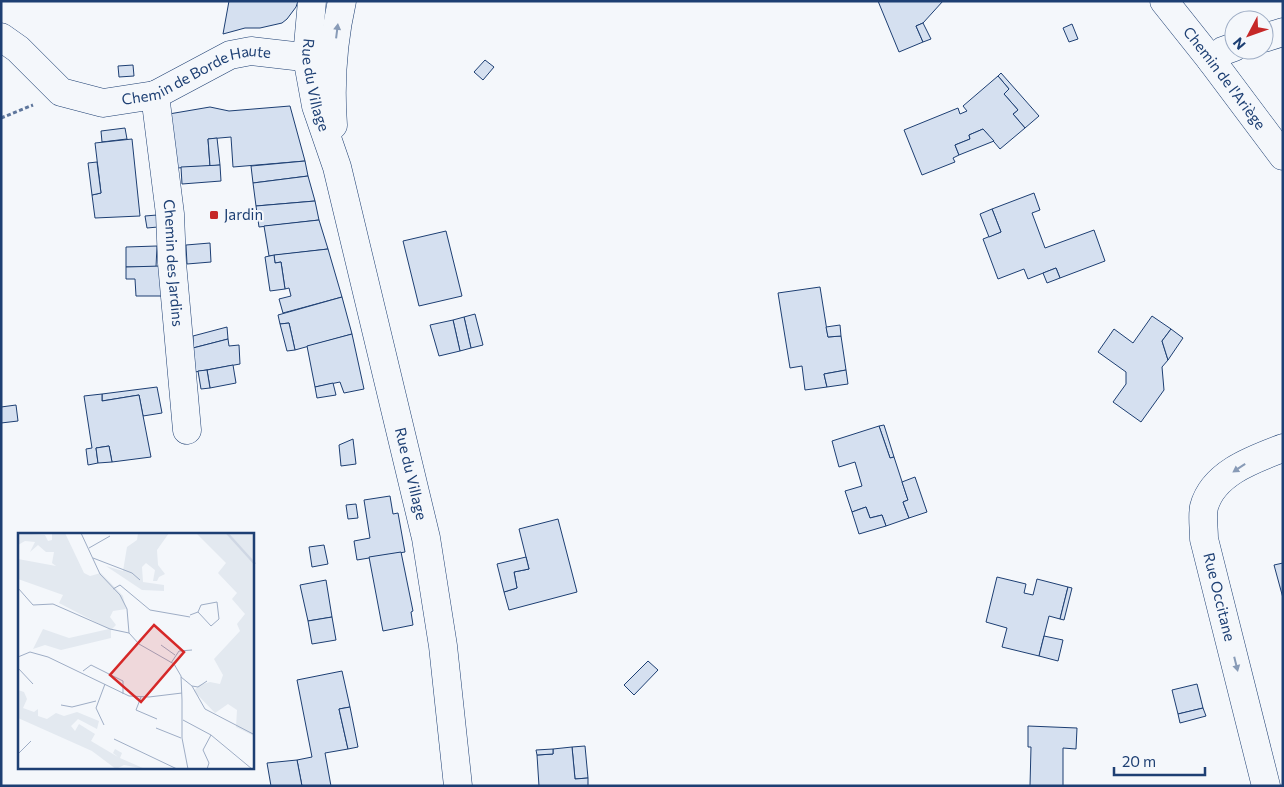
<svg xmlns="http://www.w3.org/2000/svg" width="1284" height="787" font-family="Commissioner,sans-serif">
	<rect width="100%" height="100%" fill="#f4f7fb"/>
	<!-- building -->
	<g fill="#d5e0f0" stroke="#1d3f73">
		<path d="M229,1H298L296,7L287,19L282,23L260,28H245L223,34Z"/>
		<path d="M878,1H943L923,23L916,26L923,42L899,52Z"/>
		<path d="M923,23L931,39L923,42L916,26Z"/>
		<path d="M1072,24L1078,39L1069,42L1063,28Z"/>
		<path d="M485,60L494,67L483,80L474,72Z"/>
		<path d="M133,65L134,76L119,77L118,66Z"/>
		<path d="M1001,73L1039,116L1025,128L1013,114L1018,110L1004,94L1009,89L998,76Z"/>
		<path d="M998,76L1009,89L1004,94L1018,110L1013,114L1025,128L1000,149L983,129L969,135L970,139L955,145L959,155L953,158L955,162L922,175L904,130L958,108L960,114L967,111L963,106Z"/>
		<path d="M290,106L305,161L233,167L231,137L208,139L210,166L177,168L169,114L210,107L229,111Z"/>
		<path d="M125,128L127,139L102,142L101,131Z"/>
		<path d="M983,129L994,141L959,155L955,145L970,139L969,135Z"/>
		<path d="M217,138L220,165L210,166L208,139Z"/>
		<path d="M132,139L140,216L95,218L92,195L101,193L95,143Z"/>
		<path d="M305,161L308,176L253,183L251,166Z"/>
		<path d="M97,162L101,193L92,195L88,163Z"/>
		<path d="M220,165L221,181L182,184L181,167Z"/>
		<path d="M308,176L315,201L256,206L253,183Z"/>
		<path d="M1034,193L1040,210L1032,213L1045,248L1094,230L1105,261L1060,278L1056,268L1028,279L1024,269L998,279L983,239L1001,232L992,209Z"/>
		<path d="M315,201L319,220L259,227L256,206Z"/>
		<path d="M992,209L1001,232L989,237L980,214Z"/>
		<path d="M157,215L158,227L147,228L145,216Z"/>
		<path d="M319,220L328,249L269,256L264,226Z"/>
		<path d="M446,231L462,296L419,306L403,241Z"/>
		<path d="M210,243L211,262L187,264L186,245Z"/>
		<path d="M157,246L156,267H126V247Z"/>
		<path d="M328,249L342,297L283,313L279,299L291,296L289,288L285,289L281,262L275,263L274,255Z"/>
		<path d="M274,255L275,263L281,262L285,289L270,291L265,257Z"/>
		<path d="M161,266L162,296H136L135,279H126V267Z"/>
		<path d="M1056,268L1060,278L1047,283L1043,273Z"/>
		<path d="M820,287L828,337L841,336L846,370L824,374L827,387L805,390L802,366L790,368L778,293Z"/>
		<path d="M342,297L352,334L295,350L289,323L280,324L278,315Z"/>
		<path d="M475,314L483,345L471,348L464,317Z"/>
		<path d="M1152,316L1171,329L1162,341L1168,360L1162,367L1164,390L1141,422L1113,402L1126,384V372L1098,352L1114,329L1133,343Z"/>
		<path d="M464,317L471,348L460,351L453,320Z"/>
		<path d="M453,320L460,351L439,356L430,325Z"/>
		<path d="M289,323L295,350L287,351L280,324Z"/>
		<path d="M840,325L841,336L828,337L826,327Z"/>
		<path d="M227,327L228,339L193,348V336Z"/>
		<path d="M1171,329L1183,338L1168,360L1162,341Z"/>
		<path d="M352,334L364,389L344,393L340,382L315,387L307,346Z"/>
		<path d="M228,339L229,346L239,345L240,364L195,372L193,348Z"/>
		<path d="M233,365L236,383L210,388L207,370Z"/>
		<path d="M207,370L210,388L201,389L198,371Z"/>
		<path d="M846,370L848,384L827,387L824,374Z"/>
		<path d="M333,383L336,395L317,398L315,387Z"/>
		<path d="M157,387L162,413L143,416L139,395L102,401V394Z"/>
		<path d="M102,394V401L139,395L151,457L112,462L109,446L96,448L98,463L88,465L86,449L92,448L84,396Z"/>
		<path d="M16,405L18,421L1,423V407Z"/>
		<path d="M884,425L894,457L890,458L879,426Z"/>
		<path d="M879,426L890,458L894,457L908,500L903,502L909,518L886,526L882,515L870,518L866,507L852,512L845,491L862,486L855,462L839,467L832,441Z"/>
		<path d="M353,439L356,464L341,466L339,445Z"/>
		<path d="M109,446L112,462L98,463L96,448Z"/>
		<path d="M915,477L927,512L909,518L903,502L908,500L902,482Z"/>
		<path d="M390,496L393,514L398,513L405,552L357,560L354,541L370,538L364,500Z"/>
		<path d="M356,504L358,518L348,519L346,505Z"/>
		<path d="M866,507L870,518L882,515L886,526L859,534L852,512Z"/>
		<path d="M558,519L577,592L509,610L504,592L517,588L514,572L529,569L519,529Z"/>
		<path d="M324,545L328,564L312,567L309,547Z"/>
		<path d="M401,552L413,611L411,612L413,625L383,631L369,557Z"/>
		<path d="M526,557L529,569L514,572L517,588L504,592L497,564Z"/>
		<path d="M1283,563V598L1274,565Z"/>
		<path d="M997,577L1026,584L1024,593L1033,595L1037,579L1068,587L1060,619L1049,616L1039,656L1002,647L1007,628L986,622Z"/>
		<path d="M326,580L332,617L308,621L300,585Z"/>
		<path d="M1068,587L1072,588L1064,620L1060,619Z"/>
		<path d="M332,617L336,640L312,644L308,621Z"/>
		<path d="M1044,636L1063,640L1058,661L1039,656Z"/>
		<path d="M648,661L658,670L634,695L624,685Z"/>
		<path d="M342,671L350,707L339,709L348,749L325,753L331,786H302L297,760L312,757L297,680Z"/>
		<path d="M1197,684L1203,708L1178,714L1172,690Z"/>
		<path d="M350,707L358,747L348,749L339,709Z"/>
		<path d="M1203,708L1206,716L1180,723L1178,714Z"/>
		<path d="M1028,726L1077,728L1076,749L1063,748V786H1030L1031,747H1028Z"/>
		<path d="M585,746L588,778L575,779L572,747Z"/>
		<path d="M572,747L575,779L588,778V786H539L537,755L553,754V749Z"/>
		<path d="M553,749V754L537,755L536,750Z"/>
		<path d="M297,760L302,786H271L267,763Z"/>
	</g>
	<g fill="none" stroke-linecap="round" stroke-linejoin="round">
		<!-- minor casing -->
		<g stroke="#1d3f73" stroke-width="29">
			<g id="minor">
				<path id="s1" d="M1,37L18,49L61,92L103,103L155,95L230,55L251,51L329,60"/>
				<path d="M1264,38L1283,32"/>
				<path d="M1211,60L1223,51L1234,47"/>
				<path id="s2" d="M155,95L170,214L172,263L187,430"/>
				<path d="M1266,786L1204,539C1204,529 1202,516 1204,507C1213,473 1254,459 1283,448"/>
			</g>
		</g>
		<!-- tertiary casing -->
		<g stroke="#1d3f73" stroke-width="29">
			<g id="tertiary">
				<path id="s3" d="M312,1L307,57L316,106L337,167L426,538L443,646L458,786"/>
				<path id="s4" d="M1164,1L1211,60L1283,156"/>
				<path d="M333,125C330,85 333,41 342,1"/>
			</g>
		</g>
		<!-- path -->
		<path stroke="#5e769c" stroke-width="3" stroke-dasharray="4 2.5" stroke-linecap="butt" d="M1,118L33,105"/>
		<!-- minor -->
		<use href="#minor" stroke="#f4f7fb" stroke-width="28"/>
		<!-- tertiary -->
		<use href="#tertiary" stroke="#f4f7fb" stroke-width="28"/>
	</g>
	<!-- one-way arrows -->
	<defs><path id="oneway-solid" d="M-6-.8H1V-3.2L6.5 0L1 3.2V.8H-6Z" transform="scale(1.25)"/></defs>
	<g fill="#889bb7">
		<use href="#oneway-solid" transform="translate(337 31) rotate(-83)"/>
		<use href="#oneway-solid" transform="translate(1239 468) rotate(146)"/>
		<use href="#oneway-solid" transform="translate(1236 664) rotate(76)"/>
	</g>
	<!-- markers -->
	<rect fill="#c62828" stroke="#f4f7fb" stroke-width="2" x="209" y="210" width="10" height="10" rx="2.5"/>
	<g text-anchor="middle" stroke-width="4" stroke-linejoin="round" paint-order="stroke">
		<!-- street labels -->
		<g font-size="15" fill="#1d3f73" stroke="#f4f7fb">
			<text dy="5" stroke="none"><textPath href="#s1" startOffset="224">Chemin de Borde Haute</textPath></text>
			<text dy="5" stroke="none"><textPath href="#s4" startOffset="98">Chemin de l'Ariège</textPath></text>
			<text dy="5" stroke="none"><textPath href="#s3" startOffset="85">Rue du Village</textPath></text>
			<text dy="5" stroke="none"><textPath href="#s2" startOffset="169">Chemin des Jardins</textPath></text>
			<text dy="5" stroke="none"><textPath href="#s3" startOffset="486">Rue du Village</textPath></text>
			<text transform="translate(1219 597) rotate(76)" y="5">Rue Occitane</text>
		</g>
		<!-- poi labels -->
		<g font-size="15" fill="#1d3f73" stroke="#f4f7fb" text-anchor="start">
			<text x="224" y="220">Jardin</text>
		</g>
	</g>
	<!-- overview -->
	<g transform="translate(18 533)">
		<rect width="236" height="236" fill="#f4f7fb"/>
		<path d="M0,0L27,2L30,8L34,7V0H47L66,40L72,43L83,40L105,63L108,76L95,78L92,84L98,92L93,97V105L43,117L27,112L15,116L25,96L51,105L91,96L41,70L45,62L0,46V26L38,33L34,30L36,19H28L20,12L12,19L17,9L7,8L0,12ZM120,0H151L139,17L140,32L147,41L141,44L139,48H135L137,37L128,30L124,34L125,49L146,52V58L124,57L88,33L105,38L109,14L119,7ZM178,0H236V203L218,194L219,177L210,171L197,180L176,158L181,152L192,149L202,151L205,142L196,126L222,98L219,91L227,81L214,66L219,60L200,40L208,30ZM0,157L6,159L9,166L5,175L16,179L20,176V183L29,186L38,180L46,183L59,179L81,188L79,196L60,186L53,193L57,198L61,191L77,201L73,208L100,224L95,220L97,216L104,220L102,225L127,236L106,232L98,236L74,218L0,185Z" fill="#e3e9f0"/>
		<path fill="none" stroke="#cfd7e4" stroke-width="2.5" d="M209,0L237,31"/>
		<path fill="none" stroke="#9eadc5" stroke-width="1" d="M63,0L82,41L102,62M71,15L92,3M75,25L114,40L122,47M0,55L15,72L35,71L92,96L111,100M95,56L102,52L132,77L172,84M102,62L109,76L111,100M172,82L180,79L183,72L199,69L201,86L193,93L180,79M111,100L121,111L156,131L163,143L164,167M143,112L157,122M0,124L12,119L30,124L111,163L131,164L164,160M153,130L161,118L174,117M0,135L15,151M65,138L73,132L105,148V161M163,144L174,153L187,176L237,202M174,153L180,154L189,148M123,164L118,177L139,186M164,167V205L170,236M43,172L54,174L78,168M165,187L193,202L234,236M86,192L78,175L87,151M138,195L163,205M96,206L159,236M0,221L13,208M189,236L191,230L185,217L193,202"/>
		<path fill="#d62828" fill-opacity="0.15" stroke="#d62828" stroke-width="2.5" d="M136,92L166,119L123,169L92,142Z"/>
		<rect width="236" height="236" fill="none" stroke="#1d3f73" stroke-width="2.5"/>
	</g>
	<!-- border -->
	<rect width="1284" height="787" fill="none" stroke="#1d3f73" stroke-width="5"/>
	<!-- north arrow -->
	<g transform="translate(1249 35) rotate(229)"><circle r="24" fill="#f4f7fb" stroke="#9eadc5"/>
	<path d="M0-4L9 19L0 12L-9 19Z" fill="#c62828"/>
	<text y="-8" font-size="14" font-weight="bold" text-anchor="middle" fill="#1d3f73">N</text>
	</g>
	<!-- scale -->
	<path d="M1114 767v8h91v-8" fill="none" stroke="#1d3f73" stroke-width="2.5"/>
	<text x="1122" y="767" font-size="15" fill="#1d3f73" stroke="#f4f7fb" stroke-width="4" paint-order="stroke">20 m</text>
</svg>
